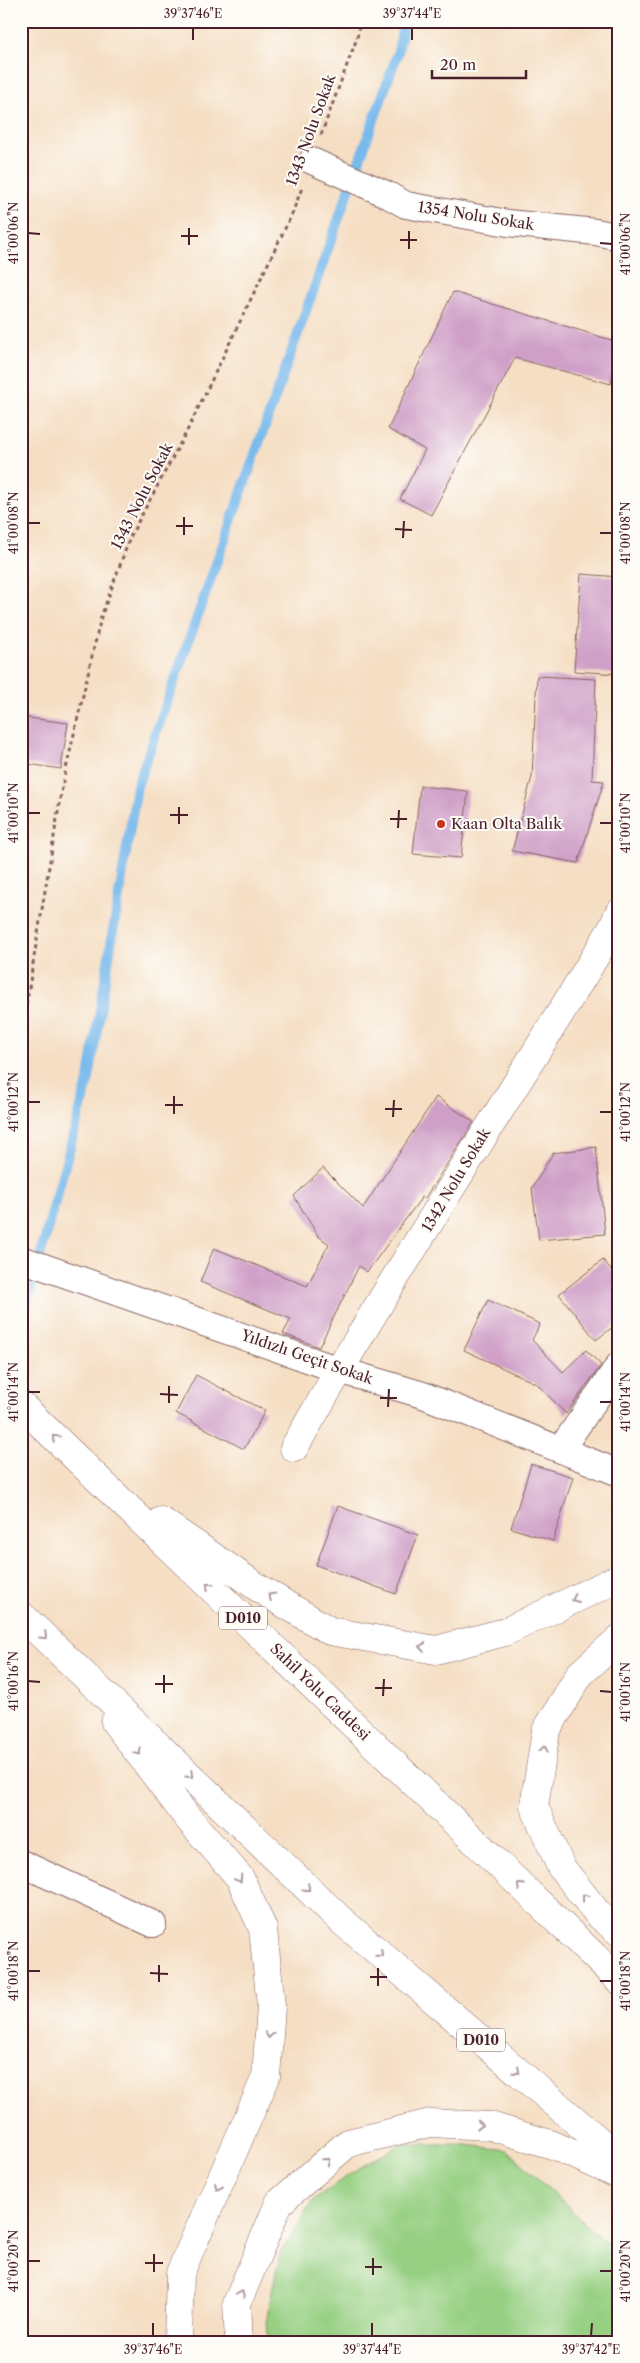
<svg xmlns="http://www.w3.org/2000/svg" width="640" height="2363" font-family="'Libre Caslon Text',serif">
	<rect width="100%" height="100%" fill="#fdfcf7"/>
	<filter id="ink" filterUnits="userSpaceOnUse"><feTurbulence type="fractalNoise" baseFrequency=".02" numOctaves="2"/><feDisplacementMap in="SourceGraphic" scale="10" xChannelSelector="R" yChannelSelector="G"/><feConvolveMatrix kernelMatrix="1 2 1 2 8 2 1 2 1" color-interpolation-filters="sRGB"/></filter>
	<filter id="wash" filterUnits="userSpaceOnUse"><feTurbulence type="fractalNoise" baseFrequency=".0096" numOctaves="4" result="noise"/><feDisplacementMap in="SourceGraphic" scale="20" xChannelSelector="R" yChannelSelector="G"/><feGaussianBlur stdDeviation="1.12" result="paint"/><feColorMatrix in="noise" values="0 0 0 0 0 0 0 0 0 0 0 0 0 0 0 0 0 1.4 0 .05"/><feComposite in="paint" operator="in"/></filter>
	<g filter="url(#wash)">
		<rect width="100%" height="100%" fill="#f5dec3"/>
		<!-- green -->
		<path fill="#97d083" stroke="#707857" d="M402,2144H458L508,2150L619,2256V2342H268L267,2317L279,2257L314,2199L359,2168Z"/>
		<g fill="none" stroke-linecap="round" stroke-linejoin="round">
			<!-- stream -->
			<path stroke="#77b9ec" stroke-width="10" d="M21,1325L89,1078L137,786L398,52L404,21"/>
		</g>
		<g id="blocks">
			<!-- building -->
			<g fill="#cf9fc7">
				<path d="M453,292L618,342L611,384L515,358L431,515L400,499L425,450L388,429Z"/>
				<path d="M581,574L619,577V674L574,671Z"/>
				<path d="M537,676L596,679L592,780L604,781L578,863L512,851L532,777Z"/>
				<path d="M21,717L68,723L61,769L21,763Z"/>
				<path d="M420,786L468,791L461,858L413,854Z"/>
				<path d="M436,1097L474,1122L425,1198L422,1197L367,1272L359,1266L319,1347L283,1334L291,1319L200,1282L214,1248L307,1286L329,1244L318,1236L294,1196L323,1168L363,1208Z"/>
				<path d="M596,1147L605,1234L539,1240L532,1188L553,1153Z"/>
				<path d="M603,1260L619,1279V1322L596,1340L559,1294Z"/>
				<path d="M488,1300L540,1324L532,1340L563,1372L586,1350L601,1365L566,1414L537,1384L464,1350Z"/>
				<path d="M196,1375L265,1411L244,1449L176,1413Z"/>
				<path d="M531,1464L573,1477L553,1541L511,1528Z"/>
				<path d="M338,1506L418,1535L396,1594L316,1565Z"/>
			</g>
		</g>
	</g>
	<g filter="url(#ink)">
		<use href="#blocks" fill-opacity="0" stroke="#866260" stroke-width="1"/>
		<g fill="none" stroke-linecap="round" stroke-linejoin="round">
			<!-- street casing -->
			<g stroke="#866260" stroke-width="28">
				<g id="street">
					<path d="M312,161L386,194L406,205L508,223L596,232L619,237"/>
					<path d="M21,1259L339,1370L423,1395L619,1473"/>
					<path d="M561,1449L619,1365"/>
					<path d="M21,1863L153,1924"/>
				</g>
			</g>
			<!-- secondary casing -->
			<g stroke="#866260" stroke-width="29">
				<path id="secondary" d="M294,1448C395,1271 508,1101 613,927L619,913"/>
			</g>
			<!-- highway casing -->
			<g stroke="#866260" stroke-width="29">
				<g id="highway">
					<path d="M21,1405L619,1980"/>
					<path d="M161,1521L260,1589L330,1631L436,1650L505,1632L619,1578"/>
					<path d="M21,1615L343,1922L619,2158"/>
					<path d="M619,1639L580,1674L546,1731L534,1806L561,1867L598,1914L619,1932"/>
					<path d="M115,1722L187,1817L240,1878L263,1929L271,2006L266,2077L180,2273L178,2342"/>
					<path d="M239,2342L237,2303L279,2203L348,2143L430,2123L490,2126L553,2145L619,2175"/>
				</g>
			</g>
			<!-- path -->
			<g stroke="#866260" stroke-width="3" stroke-dasharray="4 4" stroke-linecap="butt">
				<path d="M321,135L357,38L360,21"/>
				<path d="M21,1036L63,782L101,617L131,535L189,427L292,214L302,188"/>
			</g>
			<!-- street -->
			<use href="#street" stroke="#fff" stroke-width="26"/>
			<!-- secondary -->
			<use href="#secondary" stroke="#fff" stroke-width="28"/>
			<!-- highway -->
			<use href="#highway" stroke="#fff" stroke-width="28"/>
		</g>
		<!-- one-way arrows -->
		<defs><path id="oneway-chevron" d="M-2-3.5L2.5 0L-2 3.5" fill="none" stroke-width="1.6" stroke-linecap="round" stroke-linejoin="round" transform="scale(1.25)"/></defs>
		<g stroke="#ae9aa0">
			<use href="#oneway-chevron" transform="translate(55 1438) rotate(-136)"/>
			<use href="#oneway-chevron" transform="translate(209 1586) rotate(-136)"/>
			<use href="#oneway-chevron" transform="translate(271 1596) rotate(-149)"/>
			<use href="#oneway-chevron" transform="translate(575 1599) rotate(155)"/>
			<use href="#oneway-chevron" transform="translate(44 1636) rotate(43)"/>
			<use href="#oneway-chevron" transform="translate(422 1647) rotate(-170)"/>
			<use href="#oneway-chevron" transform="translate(544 1749) rotate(-81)"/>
			<use href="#oneway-chevron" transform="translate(138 1752) rotate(53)"/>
			<use href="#oneway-chevron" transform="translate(190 1775) rotate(44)"/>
			<use href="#oneway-chevron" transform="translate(239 1879) rotate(57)"/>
			<use href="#oneway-chevron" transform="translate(520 1886) rotate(-136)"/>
			<use href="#oneway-chevron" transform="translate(307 1888) rotate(44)"/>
			<use href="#oneway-chevron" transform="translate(585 1897) rotate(-128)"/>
			<use href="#oneway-chevron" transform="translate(380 1954) rotate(41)"/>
			<use href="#oneway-chevron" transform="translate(269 2035) rotate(94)"/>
			<use href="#oneway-chevron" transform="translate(517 2071) rotate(41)"/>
			<use href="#oneway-chevron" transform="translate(480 2125) rotate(2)"/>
			<use href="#oneway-chevron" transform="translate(327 2161) rotate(-41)"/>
			<use href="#oneway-chevron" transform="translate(218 2187) rotate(114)"/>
			<use href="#oneway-chevron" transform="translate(241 2294) rotate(-67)"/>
		</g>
	</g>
	<!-- ticks -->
	<path fill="none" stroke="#4a1f2b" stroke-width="2" d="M193,40V28M412,40V28M28,233L40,234M181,236H198M400,240H417M600,243L612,244M189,245V228M409,249V231M28,523H40M176,526H193M395,529L412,530M600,533H612M184,535V517M403,538L404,521M28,813H40M170,815H188M390,819H407M600,823H612M179,824V807M398,828L399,810M28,1102H40M165,1105H183M385,1109H402M600,1112H612M174,1114V1096M393,1117L394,1100M28,1392H40M160,1394L178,1395M380,1398H397M600,1402H612M169,1403V1386M388,1407L389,1389M28,1681L40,1682M155,1684H173M375,1688H392M600,1691L612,1692M164,1693V1675M383,1696L384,1679M28,1971H40M150,1973L168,1974M370,1977H387M600,1981H612M159,1982V1965M378,1986V1968M28,2261H40M145,2263H163M365,2267H382M600,2271H612M154,2272V2254M373,2275V2258M153,2336V2323M372,2336V2323M591,2336L592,2323"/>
	<!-- markers -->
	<circle fill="#c8321e" stroke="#fdfcf7" stroke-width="2" cx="441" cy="824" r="5"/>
	<g text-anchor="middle" stroke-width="4" stroke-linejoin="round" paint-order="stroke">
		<!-- shield labels -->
		<g fill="#fdfcf7" stroke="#806168" stroke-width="1">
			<rect x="219" y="1606.5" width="48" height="23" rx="4"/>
			<rect x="457" y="2028.5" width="48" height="23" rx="4"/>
		</g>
		<g font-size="14" font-weight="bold" fill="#4a1f2b">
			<text x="243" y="1623">D010</text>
			<text x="481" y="2045">D010</text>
		</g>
		<!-- street labels -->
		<g font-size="15" fill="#4a1f2b" stroke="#fdfcf7">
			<text transform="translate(311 130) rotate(-70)" y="5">1343 Nolu Sokak</text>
			<text transform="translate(476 216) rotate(9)" y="5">1354 Nolu Sokak</text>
			<text transform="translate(142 496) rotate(-63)" y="5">1343 Nolu Sokak</text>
			<text transform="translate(456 1180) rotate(-59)" y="5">1342 Nolu Sokak</text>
			<text transform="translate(307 1357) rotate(19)" y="5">Yıldızlı Geçit Sokak</text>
			<text transform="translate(320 1692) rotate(44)" y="5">Sahil Yolu Caddesi</text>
		</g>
		<!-- poi labels -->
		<g font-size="15" fill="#4a1f2b" stroke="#fdfcf7" text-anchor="start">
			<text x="451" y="829">Kaan Olta Balık</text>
		</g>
	</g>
	<!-- margin -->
	<rect width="640" height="2363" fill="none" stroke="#fdfcf7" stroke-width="55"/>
	<!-- scale -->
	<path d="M432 70v8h94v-8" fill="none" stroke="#4a1f2b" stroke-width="2.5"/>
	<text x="440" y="70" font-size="15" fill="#4a1f2b" stroke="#fdfcf7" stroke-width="4" paint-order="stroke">20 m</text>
	<rect x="28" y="28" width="584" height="2308" fill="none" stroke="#4a1f2b" stroke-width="2"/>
	<g font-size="12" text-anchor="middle" fill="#4a1f2b">
		<text x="193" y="18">39°37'46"E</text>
		<text x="412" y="18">39°37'44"E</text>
		<text transform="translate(14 233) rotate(-90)" y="4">41°00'06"N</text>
		<text transform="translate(626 244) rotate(-90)" y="4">41°00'06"N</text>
		<text transform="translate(14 523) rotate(-90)" y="4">41°00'08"N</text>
		<text transform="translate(626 533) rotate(-90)" y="4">41°00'08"N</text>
		<text transform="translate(14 813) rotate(-90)" y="4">41°00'10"N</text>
		<text transform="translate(626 823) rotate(-90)" y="4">41°00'10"N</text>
		<text transform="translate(14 1102) rotate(-90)" y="4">41°00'12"N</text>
		<text transform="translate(626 1112) rotate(-90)" y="4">41°00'12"N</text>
		<text transform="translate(14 1392) rotate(-90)" y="4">41°00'14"N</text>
		<text transform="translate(626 1402) rotate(-90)" y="4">41°00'14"N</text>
		<text transform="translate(14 1681) rotate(-90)" y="4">41°00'16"N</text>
		<text transform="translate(626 1692) rotate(-90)" y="4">41°00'16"N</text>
		<text transform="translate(14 1971) rotate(-90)" y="4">41°00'18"N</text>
		<text transform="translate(626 1981) rotate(-90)" y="4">41°00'18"N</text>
		<text transform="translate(14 2261) rotate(-90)" y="4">41°00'20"N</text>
		<text transform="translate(626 2271) rotate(-90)" y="4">41°00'20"N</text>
		<text x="153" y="2354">39°37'46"E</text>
		<text x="372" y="2354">39°37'44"E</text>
		<text x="591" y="2354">39°37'42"E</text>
	</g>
</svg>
